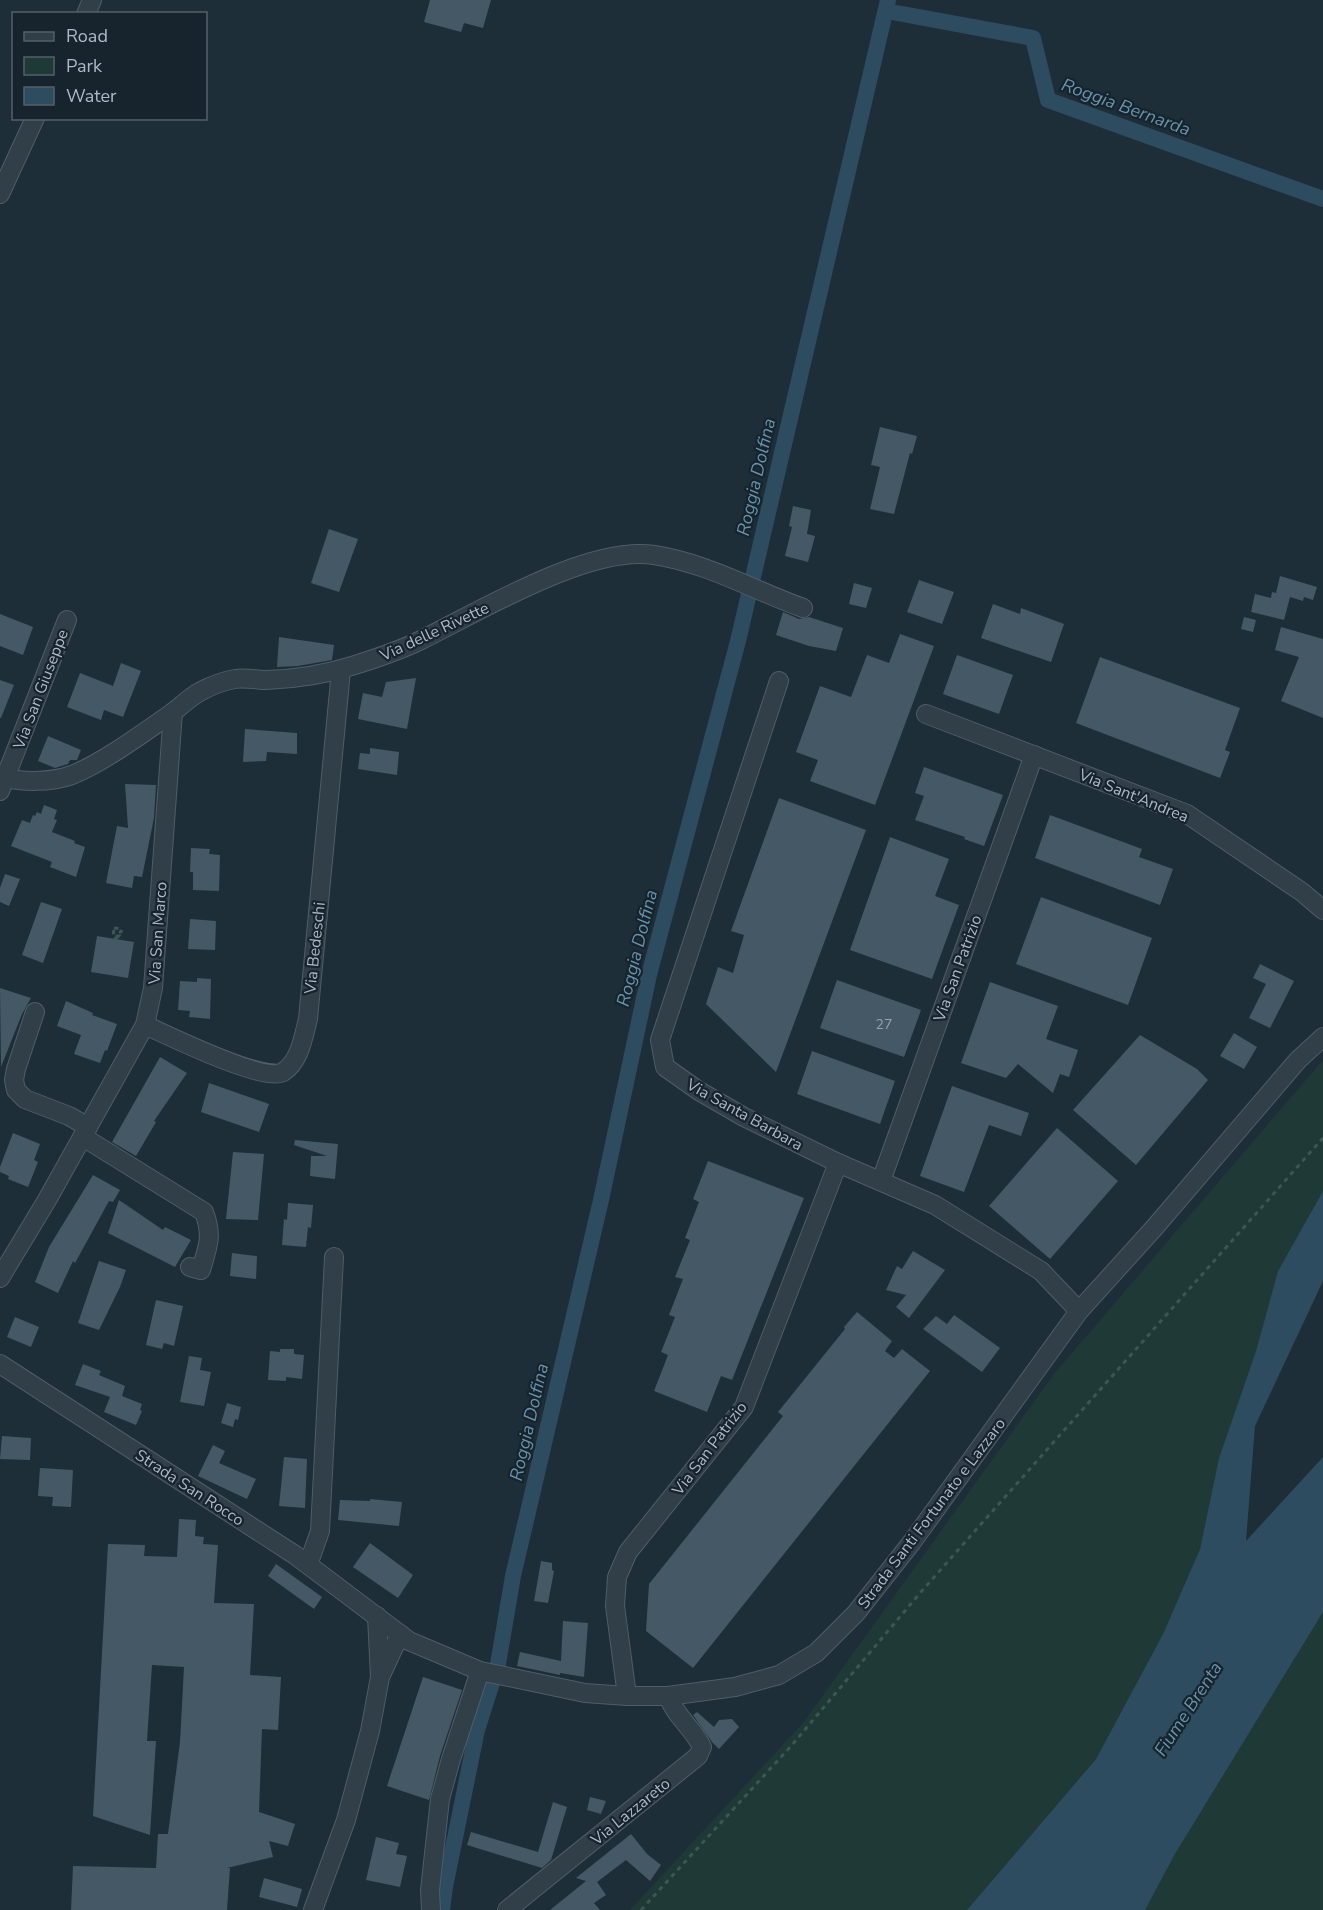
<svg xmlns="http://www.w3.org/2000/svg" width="1323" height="1910" font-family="'Nunito Sans',sans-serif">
	<rect width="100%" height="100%" fill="#1d2e38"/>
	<!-- green -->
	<g fill="#1f3937">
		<path d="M1323,1060V1191L1278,1271L1256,1351L1219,1458L1200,1549L1163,1634L1096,1759L967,1910H630L803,1723L1054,1374Z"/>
		<path d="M1323,1612V1910H1145L1175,1854Z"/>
	</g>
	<!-- water -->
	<path fill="#2d4c5f" d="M1323,1191V1281L1255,1426L1246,1541L1323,1457V1612L1175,1854L1145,1910H967L1096,1759L1163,1634L1200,1549L1219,1458L1256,1351L1278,1271Z"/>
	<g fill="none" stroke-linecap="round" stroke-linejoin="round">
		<!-- canal -->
		<g stroke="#2d4c5f" stroke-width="16">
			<path d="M886,11L1033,38L1048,100L1323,199"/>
			<path d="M442,1910L445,1887L477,1730L498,1664L513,1576L601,1200L649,975L738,641L888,0"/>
		</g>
	</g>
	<!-- building -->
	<g fill="#455865">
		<path d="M430,0H491L483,28L464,23L461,32L424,22Z"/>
		<path d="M880,427L917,436L912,454L910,453L894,514L870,509L880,467L871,465Z"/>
		<path d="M793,506L811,510L807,534L815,536L808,562L785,556L792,527L789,526Z"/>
		<path d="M329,529L358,539L339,592L311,583Z"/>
		<path d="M1280,576L1317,587L1313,600L1304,597L1303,601L1290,597L1284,620L1251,612L1255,594L1271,598L1272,592L1276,593Z"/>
		<path d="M919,580L954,592L942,624L907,612Z"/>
		<path d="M854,583L872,588L866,608L849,604Z"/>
		<path d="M993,604L1020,614L1021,608L1064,624L1051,662L981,638Z"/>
		<path d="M783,612L799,619L809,617L843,628L836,651L809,646L776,635Z"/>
		<path d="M0,614L33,627L23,655L0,646Z"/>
		<path d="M1244,617L1256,620L1253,632L1241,629Z"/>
		<path d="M1281,627L1323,639V718L1281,701L1299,657L1275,650Z"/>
		<path d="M900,634L934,646L875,805L810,781L818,760L796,752L820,686L851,697L867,655L889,663Z"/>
		<path d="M279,637L334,645L332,660L298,666L277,667Z"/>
		<path d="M957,655L1013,675L999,714L943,694Z"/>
		<path d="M1100,657L1240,708L1225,750L1230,752L1220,778L1076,723Z"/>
		<path d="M121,663L141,671L123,717L104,710L101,720L67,707L80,673L113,686Z"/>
		<path d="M416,678L407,729L358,719L363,693L382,697L386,682Z"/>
		<path d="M0,680L14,685L1,718H0Z"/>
		<path d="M245,729L297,733V754L267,752L266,761L243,762Z"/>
		<path d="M48,736L81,750L77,760H70L68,764L55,768L38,761Z"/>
		<path d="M370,748L399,752L397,775L358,769L360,753L370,754Z"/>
		<path d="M924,767L1003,795L984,846L964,839L965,837L915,820L924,796L915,793Z"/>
		<path d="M125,784L156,785L154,818L142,877L134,876L132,888L106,883L117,826L128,828Z"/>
		<path d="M779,798L866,830L776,1072L706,1004L718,967L733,973L744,935L731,931Z"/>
		<path d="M44,805L57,810L54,819L57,820L52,832L75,841L74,843L85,847L76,877L50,867L52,862L11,846L22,820L30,823L33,815L35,816L37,812L41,814Z"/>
		<path d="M1050,815L1142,849L1139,857L1173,869L1160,905L1035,858Z"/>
		<path d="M890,837L949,859L935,896L959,905L932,979L850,950Z"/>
		<path d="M191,848L210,849L209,854L220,855L219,891L193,890V872H190Z"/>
		<path d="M5,874L20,879L9,906L0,902V888Z"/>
		<path d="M1041,897L1152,938L1128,1005L1016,964Z"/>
		<path d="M41,902L62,909L43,963L22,955Z"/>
		<path d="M190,919L216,921L215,950L188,949Z"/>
		<path d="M97,936L134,942L128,978L91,972Z"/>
		<path d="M1260,964L1294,981L1270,1028L1249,1018L1266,984L1253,978Z"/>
		<path d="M197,978L211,979L210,1019L189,1017L190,1011L178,1010L180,981L197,982Z"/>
		<path d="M837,980L921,1010L904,1057L820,1028Z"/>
		<path d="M990,982L1058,1006L1046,1039L1078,1050L1069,1077L1060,1074L1053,1093L1018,1064L1006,1078L961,1063Z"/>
		<path d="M0,988L31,998L22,1014L1,1067Z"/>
		<path d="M66,1001L93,1013L92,1015L117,1024L107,1051L105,1050L100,1063L74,1054L81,1035L57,1026Z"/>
		<path d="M1234,1033L1257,1047L1244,1069L1220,1056Z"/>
		<path d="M1140,1035L1197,1069L1208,1080L1136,1165L1073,1110Z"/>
		<path d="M812,1051L895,1081L880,1124L797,1094Z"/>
		<path d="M160,1057L187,1073L154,1121L156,1122L136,1156L112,1142Z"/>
		<path d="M209,1083L269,1104L259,1132L201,1112Z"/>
		<path d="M952,1086L1029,1113L1021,1136L989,1125L964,1192L920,1176Z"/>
		<path d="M1057,1128L1118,1181L1050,1259L989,1206Z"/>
		<path d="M13,1133L40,1144L34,1160L38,1162L28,1187L8,1179L9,1176L0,1172V1167Z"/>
		<path d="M295,1140L338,1144L335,1179L310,1176L311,1156H327L294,1145Z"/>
		<path d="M233,1152L264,1154L258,1220L226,1219Z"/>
		<path d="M708,1161L804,1198L732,1380L721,1376L707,1412L654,1391L668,1355L661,1352L675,1317L669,1315L683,1279L675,1277L690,1240L685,1238L699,1202L693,1199Z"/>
		<path d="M93,1175L120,1190L113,1202L109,1201L75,1263L73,1261L58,1293L35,1282L49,1247Z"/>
		<path d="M119,1200L163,1230L165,1227L191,1240L175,1267L108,1233Z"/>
		<path d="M288,1203L313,1205L311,1228L308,1227L306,1247L282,1245L284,1219L287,1220Z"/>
		<path d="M913,1251L945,1270L909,1318L896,1307L906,1295L886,1290L897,1266L902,1269Z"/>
		<path d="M232,1253L257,1256L256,1279L230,1276Z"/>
		<path d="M99,1261L126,1270L120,1287L99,1330L78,1323Z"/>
		<path d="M156,1300L183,1306L174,1346L164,1343L162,1349L146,1345Z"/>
		<path d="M857,1312L892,1341L885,1351L894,1358L902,1349L930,1371L693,1668L646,1631L649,1584L783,1416L778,1412L845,1329L844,1327Z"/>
		<path d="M954,1315L1000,1348L982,1372L923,1329L936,1316L947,1324Z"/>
		<path d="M15,1317L39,1327L31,1347L7,1337Z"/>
		<path d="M280,1349H294V1354L304,1355L302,1379L286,1377V1381L268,1380L270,1351L280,1352Z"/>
		<path d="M189,1356L202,1358L200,1370L211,1372L204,1406L180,1402Z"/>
		<path d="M83,1364L101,1371L99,1375L125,1386L122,1396L142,1404L140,1410L142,1411L136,1425L104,1412L110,1397L75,1385Z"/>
		<path d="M227,1403L241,1407L238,1420L235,1419L233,1427L221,1423Z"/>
		<path d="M2,1436L31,1438L30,1460L0,1459Z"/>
		<path d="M213,1445L225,1451L219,1463L256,1479L247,1499L198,1476Z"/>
		<path d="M284,1457L307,1459L305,1508L279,1506Z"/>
		<path d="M40,1468L73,1470L71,1507L52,1506L53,1497L38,1496Z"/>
		<path d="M370,1499L402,1502L399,1526L338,1520L340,1500L370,1501Z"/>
		<path d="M179,1519L196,1520L195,1536L204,1537L203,1544L218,1545L214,1603L254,1604L250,1675L281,1677L278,1730L262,1729L259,1812L295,1824L288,1846L269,1841L273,1857L227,1868H230L227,1910H71L73,1866L156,1868L158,1834H168L180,1742L184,1667L152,1665L147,1741H156L150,1835L93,1816L108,1544L145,1545L144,1556L177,1557Z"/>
		<path d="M370,1543L413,1575L398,1598L353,1567Z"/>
		<path d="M541,1561L552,1563V1570L554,1571L548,1603L534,1601Z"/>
		<path d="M276,1564L322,1597L314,1609L268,1576Z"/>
		<path d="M563,1621L588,1623L584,1677L560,1673V1675L517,1666L520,1652L561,1661Z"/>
		<path d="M423,1677L462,1690L440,1756L429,1800L387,1786Z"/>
		<path d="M697,1712L714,1727L719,1720L732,1719L739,1727L719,1749L712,1742L693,1715Z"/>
		<path d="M590,1797L606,1801L601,1814L587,1810Z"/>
		<path d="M553,1802L567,1807L551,1860L542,1868L467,1845L471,1832L538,1852Z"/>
		<path d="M631,1834L647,1854L661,1865L650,1881L626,1860L597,1882L606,1895L594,1903L600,1910H550L586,1881L576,1878Z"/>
		<path d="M376,1837L399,1843L396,1854L407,1856L400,1887L366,1880Z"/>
		<path d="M264,1878L302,1889L297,1907L259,1897Z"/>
	</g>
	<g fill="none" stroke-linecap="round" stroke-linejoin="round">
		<!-- minor casing -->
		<g stroke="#4f5d67" stroke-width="20">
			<g id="minor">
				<path d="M86,14L92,0"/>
				<path d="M0,194L35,118"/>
				<path d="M779,681L660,1040L665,1067L699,1091L744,1117L838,1163L935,1205L1041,1271L1079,1311"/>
				<path d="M926,714L1187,814L1302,892L1323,910"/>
				<path d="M0,777C22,782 50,783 72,775C104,762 143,733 172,713C181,706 190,697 201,691C211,686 223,681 235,679C245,677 256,680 266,680C296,679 327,674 355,665C377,658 399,651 419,641C479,612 588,545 654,555C707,563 753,590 803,608"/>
				<path d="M0,791L67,620"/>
				<path d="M35,1012L16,1069L14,1080L16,1090L25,1099L69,1116L88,1127"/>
				<path d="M145,1025C167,1035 265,1083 283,1072C300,1061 303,1038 308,1019L341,670"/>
				<path d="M83,1137L204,1212C213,1236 208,1246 201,1270L190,1267"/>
				<path d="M881,1181L1034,755"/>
				<path d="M0,1278L47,1200L141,1032L145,1025L153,988L173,712"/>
				<path d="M0,1364L295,1555L409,1641L480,1671L585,1693L627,1696H668L735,1687L779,1675L816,1653L856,1613L912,1542L1079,1311L1155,1227L1298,1060L1323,1037"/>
				<path d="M308,1565L320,1531L334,1257"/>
				<path d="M381,1675L400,1634"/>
				<path d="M627,1696L615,1606L617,1577L628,1552L744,1407L838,1163"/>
				<path d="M313,1910L346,1820L370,1731L380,1677L377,1616"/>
				<path d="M431,1910L430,1890L440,1799L451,1759L480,1671"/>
				<path d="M507,1910L698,1756L702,1747C693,1728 675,1716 668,1696"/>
			</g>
		</g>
		<!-- path -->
		<g stroke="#3d5654" stroke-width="3" stroke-dasharray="4.5 4.5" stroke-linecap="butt">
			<path d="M114,928L122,929L121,932H117V936H120V939L113,938Z"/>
			<path d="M641,1910L792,1745L920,1593L1323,1138"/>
		</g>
		<!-- minor -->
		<use href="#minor" stroke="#313f49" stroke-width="18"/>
	</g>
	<g text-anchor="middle" stroke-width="4.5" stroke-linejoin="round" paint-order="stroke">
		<!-- number labels -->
		<g font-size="14" fill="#92a2ae">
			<text x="884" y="1029">27</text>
		</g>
		<!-- street labels -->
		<g font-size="16" fill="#abbac6" stroke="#17242d">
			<text transform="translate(434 631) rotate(-25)" y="6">Via delle Rivette</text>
			<text transform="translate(40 689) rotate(-69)" y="6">Via San Giuseppe</text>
			<text transform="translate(1134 795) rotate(22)" y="6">Via Sant'Andrea</text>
			<text transform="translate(157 933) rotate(-86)" y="6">Via San Marco</text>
			<text transform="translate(314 948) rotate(-84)" y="6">Via Bedeschi</text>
			<text transform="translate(957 968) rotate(-70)" y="6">Via San Patrizio</text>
			<text transform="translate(745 1114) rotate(29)" y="6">Via Santa Barbara</text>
			<text transform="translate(709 1448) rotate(-53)" y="6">Via San Patrizio</text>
			<text transform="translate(190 1487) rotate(33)" y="6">Strada San Rocco</text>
			<text transform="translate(931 1513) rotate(-53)" y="6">Strada Santi Fortunato e Lazzaro</text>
			<text transform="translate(630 1811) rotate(-39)" y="6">Via Lazzareto</text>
		</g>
		<!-- water labels -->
		<g font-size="18" font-style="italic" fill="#6793ad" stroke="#17242d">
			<text transform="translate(1126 107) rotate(20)" y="6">Roggia Bernarda</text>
			<text transform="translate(756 477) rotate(-77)" y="6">Roggia Dolfina</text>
			<text transform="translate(637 948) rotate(-76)" y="6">Roggia Dolfina</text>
			<text transform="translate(529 1422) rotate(-77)" y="6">Roggia Dolfina</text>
			<text transform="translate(1188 1709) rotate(-57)" y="6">Fiume Brenta</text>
		</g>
	</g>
	<!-- legend -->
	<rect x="12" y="12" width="195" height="108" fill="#17242d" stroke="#52606a" stroke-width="1.5"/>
	<rect x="24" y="32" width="30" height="9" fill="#313f49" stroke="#52606a" stroke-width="1.5"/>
	<text x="66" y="42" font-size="18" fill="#abbac6">Road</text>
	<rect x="24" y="57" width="30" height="18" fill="#1f3937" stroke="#52606a" stroke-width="1.5"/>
	<text x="66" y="72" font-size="18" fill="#abbac6">Park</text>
	<rect x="24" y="87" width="30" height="18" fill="#2d4c5f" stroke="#52606a" stroke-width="1.5"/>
	<text x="66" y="102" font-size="18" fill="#abbac6">Water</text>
</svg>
